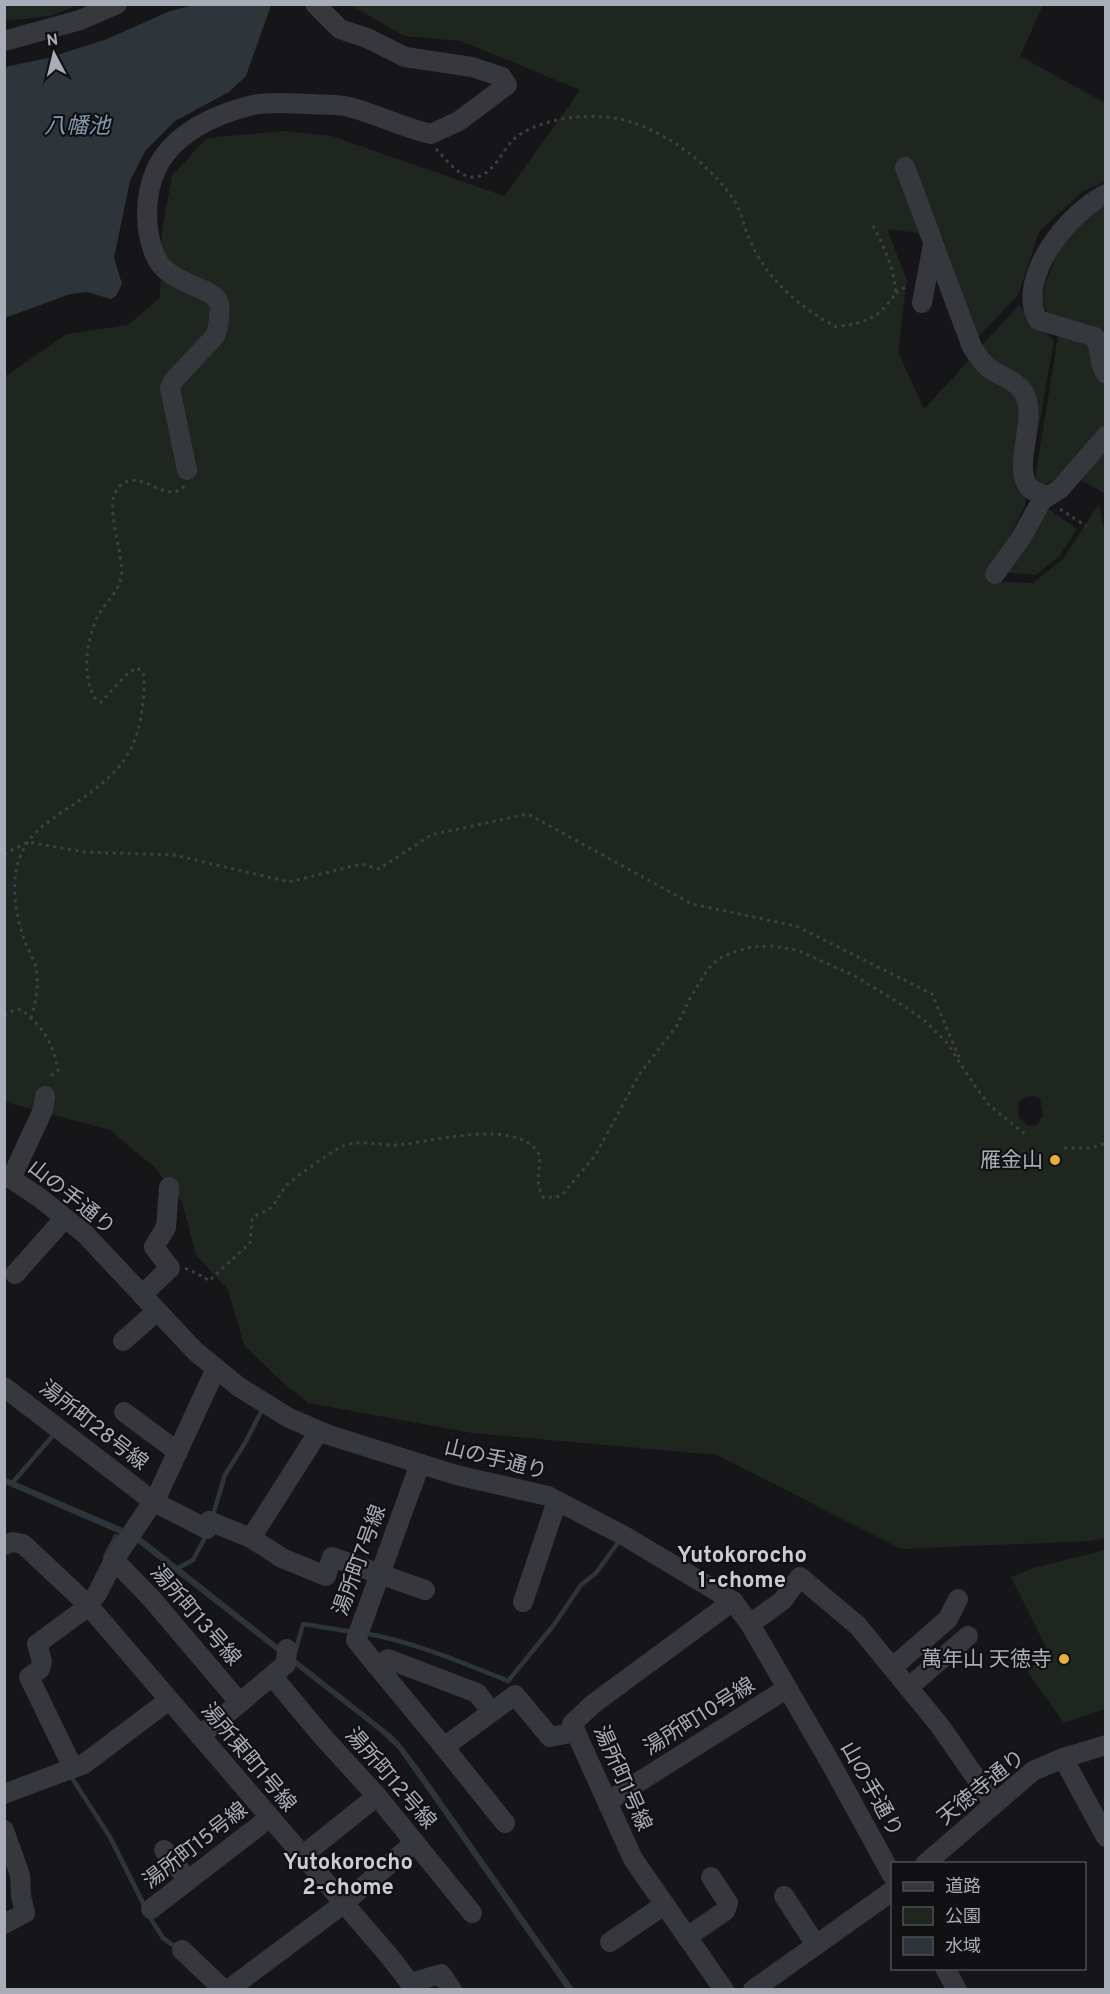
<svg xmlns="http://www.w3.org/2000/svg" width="1110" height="1994" font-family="Overpass,'Noto Sans JP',sans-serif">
	<rect width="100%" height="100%" fill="#161618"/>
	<!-- green -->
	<g fill="#1e261f" fill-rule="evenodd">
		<path d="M5,4H78V5L50,16L5,21Z"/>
		<path d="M351,5H1043L1020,56L1105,103V182L1082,192L1039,232L1018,295L978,337L942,236L887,229L907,280L898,352L924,409L1019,305L1054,341L1025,505L989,581L1033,583L1063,559L1099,504L1105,534V1538L1091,1541L901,1549L717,1455L472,1433L308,1403L280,1380L244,1345L228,1290L196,1255L182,1202L156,1169L110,1130L5,1102L4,377L67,334L128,325L160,298L162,232L172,175L207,138L284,131L332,136L504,196L580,90L461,41L404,36ZM1033,1096L1040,1099L1043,1116L1037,1125L1028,1126L1019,1118L1018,1102L1025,1097Z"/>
		<path d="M1105,205V335L1092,325L1047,314L1042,298L1048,276L1060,248L1082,219Z"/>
		<path d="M1058,336L1092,343L1102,382L1105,385V425L1059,478L1039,487L1035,479Z"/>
		<path d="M1105,446V501L1103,492L1078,479Z"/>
		<path d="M1046,507L1077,529L1059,557L1036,575L1002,572Z"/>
		<path d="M1105,1550V1709L1064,1723L1027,1671L1049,1653L1011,1577L1034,1568Z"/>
	</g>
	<!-- water -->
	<g fill="#2d353b">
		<path d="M198,4L271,5L246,76L229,92L175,121L145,151L130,181L114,258L122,284L116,296L111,299L87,292L70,294L5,318V67L48,58L107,39L170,11Z"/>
		<path d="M4,1477L137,1534L391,1734L400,1743L419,1768L574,1989H566L427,1790L398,1749L380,1732L134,1540L5,1484Z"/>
	</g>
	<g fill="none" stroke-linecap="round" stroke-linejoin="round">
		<!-- stream -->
		<g stroke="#2d353b" stroke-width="4.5">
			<path d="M13,1482L56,1432"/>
			<path d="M212,1518L225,1475L245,1443L262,1410"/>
			<path d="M105,1557L116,1536"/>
			<path d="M178,1568L193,1560L207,1534"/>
			<path d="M364,1633C414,1642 461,1662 508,1681L553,1626L581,1585L596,1573L617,1544"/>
			<path d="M295,1653L303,1624L353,1632"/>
			<path d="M72,1778L110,1837L145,1907"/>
			<path d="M149,1916L163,1938L178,1949"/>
		</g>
		<!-- path -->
		<g stroke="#3d3f44" stroke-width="3" stroke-dasharray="3 4.5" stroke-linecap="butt">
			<path d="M436,149C446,159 457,175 471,177C492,179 501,151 514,139C541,116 599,111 631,122C671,135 710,165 734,200C742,213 743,225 749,238C766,279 798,306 836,327C867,322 877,320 896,293C893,267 885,247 872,224"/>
			<path d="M896,293L907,286"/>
			<path d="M1060,509L1086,526"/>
			<path d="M4,854L28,842L84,852L174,855L289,882L361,864L379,869L431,835L528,814L692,904L796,926L932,994L959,1057"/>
			<path d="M4,1015L17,1009L22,1010C43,1027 54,1044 58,1071L52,1075L50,1080"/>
			<path d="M31,1018C36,1003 39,984 36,968C34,958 27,949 24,939C15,913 10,880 21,854C30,834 45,824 62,812C101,786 133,766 141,717C143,702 146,687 143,672L137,668L128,673L101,702L97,701C81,680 86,641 97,618C104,603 117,595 121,578C126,555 100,501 121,485C141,468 168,506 184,486"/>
			<path d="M1064,1148H1091L1106,1143"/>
			<path d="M185,1268C194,1273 202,1275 209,1281L250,1243L252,1218C257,1214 263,1213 268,1210C276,1205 280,1192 287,1185C297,1176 332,1151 343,1146C360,1139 381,1146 398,1145C433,1142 520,1116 540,1156C540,1172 534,1184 544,1198L561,1196L595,1156L639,1075L678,1024L689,1000L707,970L718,959L731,953L751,947L771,946L797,950L855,976L907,1008L925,1021L947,1043L975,1086L989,1105L1026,1135"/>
		</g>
		<!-- minor -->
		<g stroke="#37383d" stroke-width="20">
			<path d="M4,41L80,20L117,4"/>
			<path d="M905,167L972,347C977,355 981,362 989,368C1001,377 1019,381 1025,395C1037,418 1013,465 1028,486C1033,492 1041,494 1048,496"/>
			<path d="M1106,194C1069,212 1015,278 1038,320L1095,337C1101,349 1098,362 1106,374"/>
			<path d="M922,303L933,244"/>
			<path d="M187,470L170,388L174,380L215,336C218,330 218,325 219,319C219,313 221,306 218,301C212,288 171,283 158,261C144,236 144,198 155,172C171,134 215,114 253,105C272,101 294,104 312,104C324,105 337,104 349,107C377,114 403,128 431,134L459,121L507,85L502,77L472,67L405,57L367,38L340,29L315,4"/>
			<path d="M995,574L1021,538L1042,500L1060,489L1106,436"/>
			<path d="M4,1174L40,1198L85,1234L195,1351L239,1387L289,1418L329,1435L456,1475L548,1496L628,1538L733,1601L750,1624L830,1762L892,1875"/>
			<path d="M11,1179L43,1110L45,1096"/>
			<path d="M15,1274L64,1219"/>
			<path d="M142,1295L170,1268L154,1247L166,1227L169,1187"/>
			<path d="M123,1341L157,1311"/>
			<path d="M4,1387L154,1502L207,1529L209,1521L251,1538L282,1558L326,1576L332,1557L425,1590"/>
			<path d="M124,1412L178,1452"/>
			<path d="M251,1538L319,1431"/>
			<path d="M4,1545L13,1542L23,1544L88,1605L390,1957L410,1983L441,1974L452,1990"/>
			<path d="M114,1560L151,1598L240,1703"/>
			<path d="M523,1602L557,1501"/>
			<path d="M750,1624L782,1601L800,1577L858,1626L940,1726L994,1804"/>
			<path d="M377,1666L356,1640L420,1464"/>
			<path d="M893,1667L948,1619L958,1599"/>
			<path d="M272,1676L323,1737L377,1796L472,1913"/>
			<path d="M909,1687L968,1636"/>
			<path d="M492,1712L477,1693L388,1659L377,1666L444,1747L515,1695L550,1737L576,1732"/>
			<path d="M200,1736L286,1664L287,1649"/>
			<path d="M444,1747L505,1823"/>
			<path d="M1063,1758L1106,1837"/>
			<path d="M73,1768L84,1764L169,1700"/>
			<path d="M4,1794L73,1768L29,1677L40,1669L42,1661L37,1644L82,1611L97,1594L114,1560L158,1494L213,1375L218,1370"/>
			<path d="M607,1802L786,1689"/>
			<path d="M4,1830L20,1875L21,1896L25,1913L4,1924"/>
			<path d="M164,1850L188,1880"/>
			<path d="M302,1856L377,1796"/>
			<path d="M925,1864L1033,1771L1063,1758L1106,1745"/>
			<path d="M784,1896L816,1945"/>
			<path d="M151,1909L269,1818"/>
			<path d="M687,1937L725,1911L728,1903L711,1877"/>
			<path d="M610,1942L664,1905"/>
			<path d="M182,1950L224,1990"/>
			<path d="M945,1968L957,1990"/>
			<path d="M228,1990L343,1904L415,1842"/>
			<path d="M724,1990L633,1859L572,1724L593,1704L733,1601"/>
			<path d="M753,1990L892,1891"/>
		</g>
	</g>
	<!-- markers -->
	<g fill="#e8af3e" stroke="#111113" stroke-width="2">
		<circle cx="1055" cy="1160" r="6"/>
		<circle cx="1064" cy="1659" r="6"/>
	</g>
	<g text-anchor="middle" stroke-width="4.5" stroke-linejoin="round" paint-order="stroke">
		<!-- poi labels -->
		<g font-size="21" fill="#a9adb7" stroke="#111113" text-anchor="end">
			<text x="1043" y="1167">雁金山</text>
			<text x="1052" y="1666">萬年山 天徳寺</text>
		</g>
		<!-- street labels -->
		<g font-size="21" fill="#a9adb7" stroke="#111113">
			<text transform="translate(72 1197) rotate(39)" y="7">山の手通り</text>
			<text transform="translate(94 1425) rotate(38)" y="7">湯所町28号線</text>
			<text transform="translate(496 1459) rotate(14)" y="7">山の手通り</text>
			<text transform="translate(359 1560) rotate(-70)" y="7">湯所町7号線</text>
			<text transform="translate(196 1615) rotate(49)" y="7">湯所町13号線</text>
			<text transform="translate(699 1716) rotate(-32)" y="7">湯所町10号線</text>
			<text transform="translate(249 1757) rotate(50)" y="7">湯所東町1号線</text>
			<text transform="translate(391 1778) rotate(49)" y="7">湯所町12号線</text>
			<text transform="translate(623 1778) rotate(66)" y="7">湯所町1号線</text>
			<text transform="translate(981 1787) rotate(-39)" y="7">天徳寺通り</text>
			<text transform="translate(872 1789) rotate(61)" y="7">山の手通り</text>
			<text transform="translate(195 1845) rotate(-38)" y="7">湯所町15号線</text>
		</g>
		<!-- water labels -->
		<g font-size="22" font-style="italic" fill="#829bb0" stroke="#111113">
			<text x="77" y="133">八幡池</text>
		</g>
		<!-- neighbourhood labels -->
		<g font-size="22" font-weight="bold" fill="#caccd4" stroke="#111113">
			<text x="742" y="1562">Yutokorocho<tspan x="742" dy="25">1-chome</tspan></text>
			<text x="348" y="1869">Yutokorocho<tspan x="348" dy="25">2-chome</tspan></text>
		</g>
	</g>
	<!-- border -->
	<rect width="1110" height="1994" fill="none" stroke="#a9adb7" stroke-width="12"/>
	<!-- legend -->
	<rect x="891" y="1862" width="195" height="108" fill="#111113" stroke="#4e4f55" stroke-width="1.5"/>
	<rect x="903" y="1882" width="30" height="9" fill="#37383d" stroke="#4e4f55" stroke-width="1.5"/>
	<text x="945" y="1892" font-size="18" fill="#a9adb7">道路</text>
	<rect x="903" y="1907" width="30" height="18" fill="#1e261f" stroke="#4e4f55" stroke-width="1.5"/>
	<text x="945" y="1922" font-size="18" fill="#a9adb7">公園</text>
	<rect x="903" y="1937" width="30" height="18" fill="#2d353b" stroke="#4e4f55" stroke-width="1.5"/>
	<text x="945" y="1952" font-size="18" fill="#a9adb7">水域</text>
	<!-- north arrow -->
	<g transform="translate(54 54) rotate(353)" stroke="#111113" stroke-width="4.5" paint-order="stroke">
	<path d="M0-4.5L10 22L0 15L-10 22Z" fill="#a9adb7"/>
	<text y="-9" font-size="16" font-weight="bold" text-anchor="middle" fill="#a9adb7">N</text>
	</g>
</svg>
